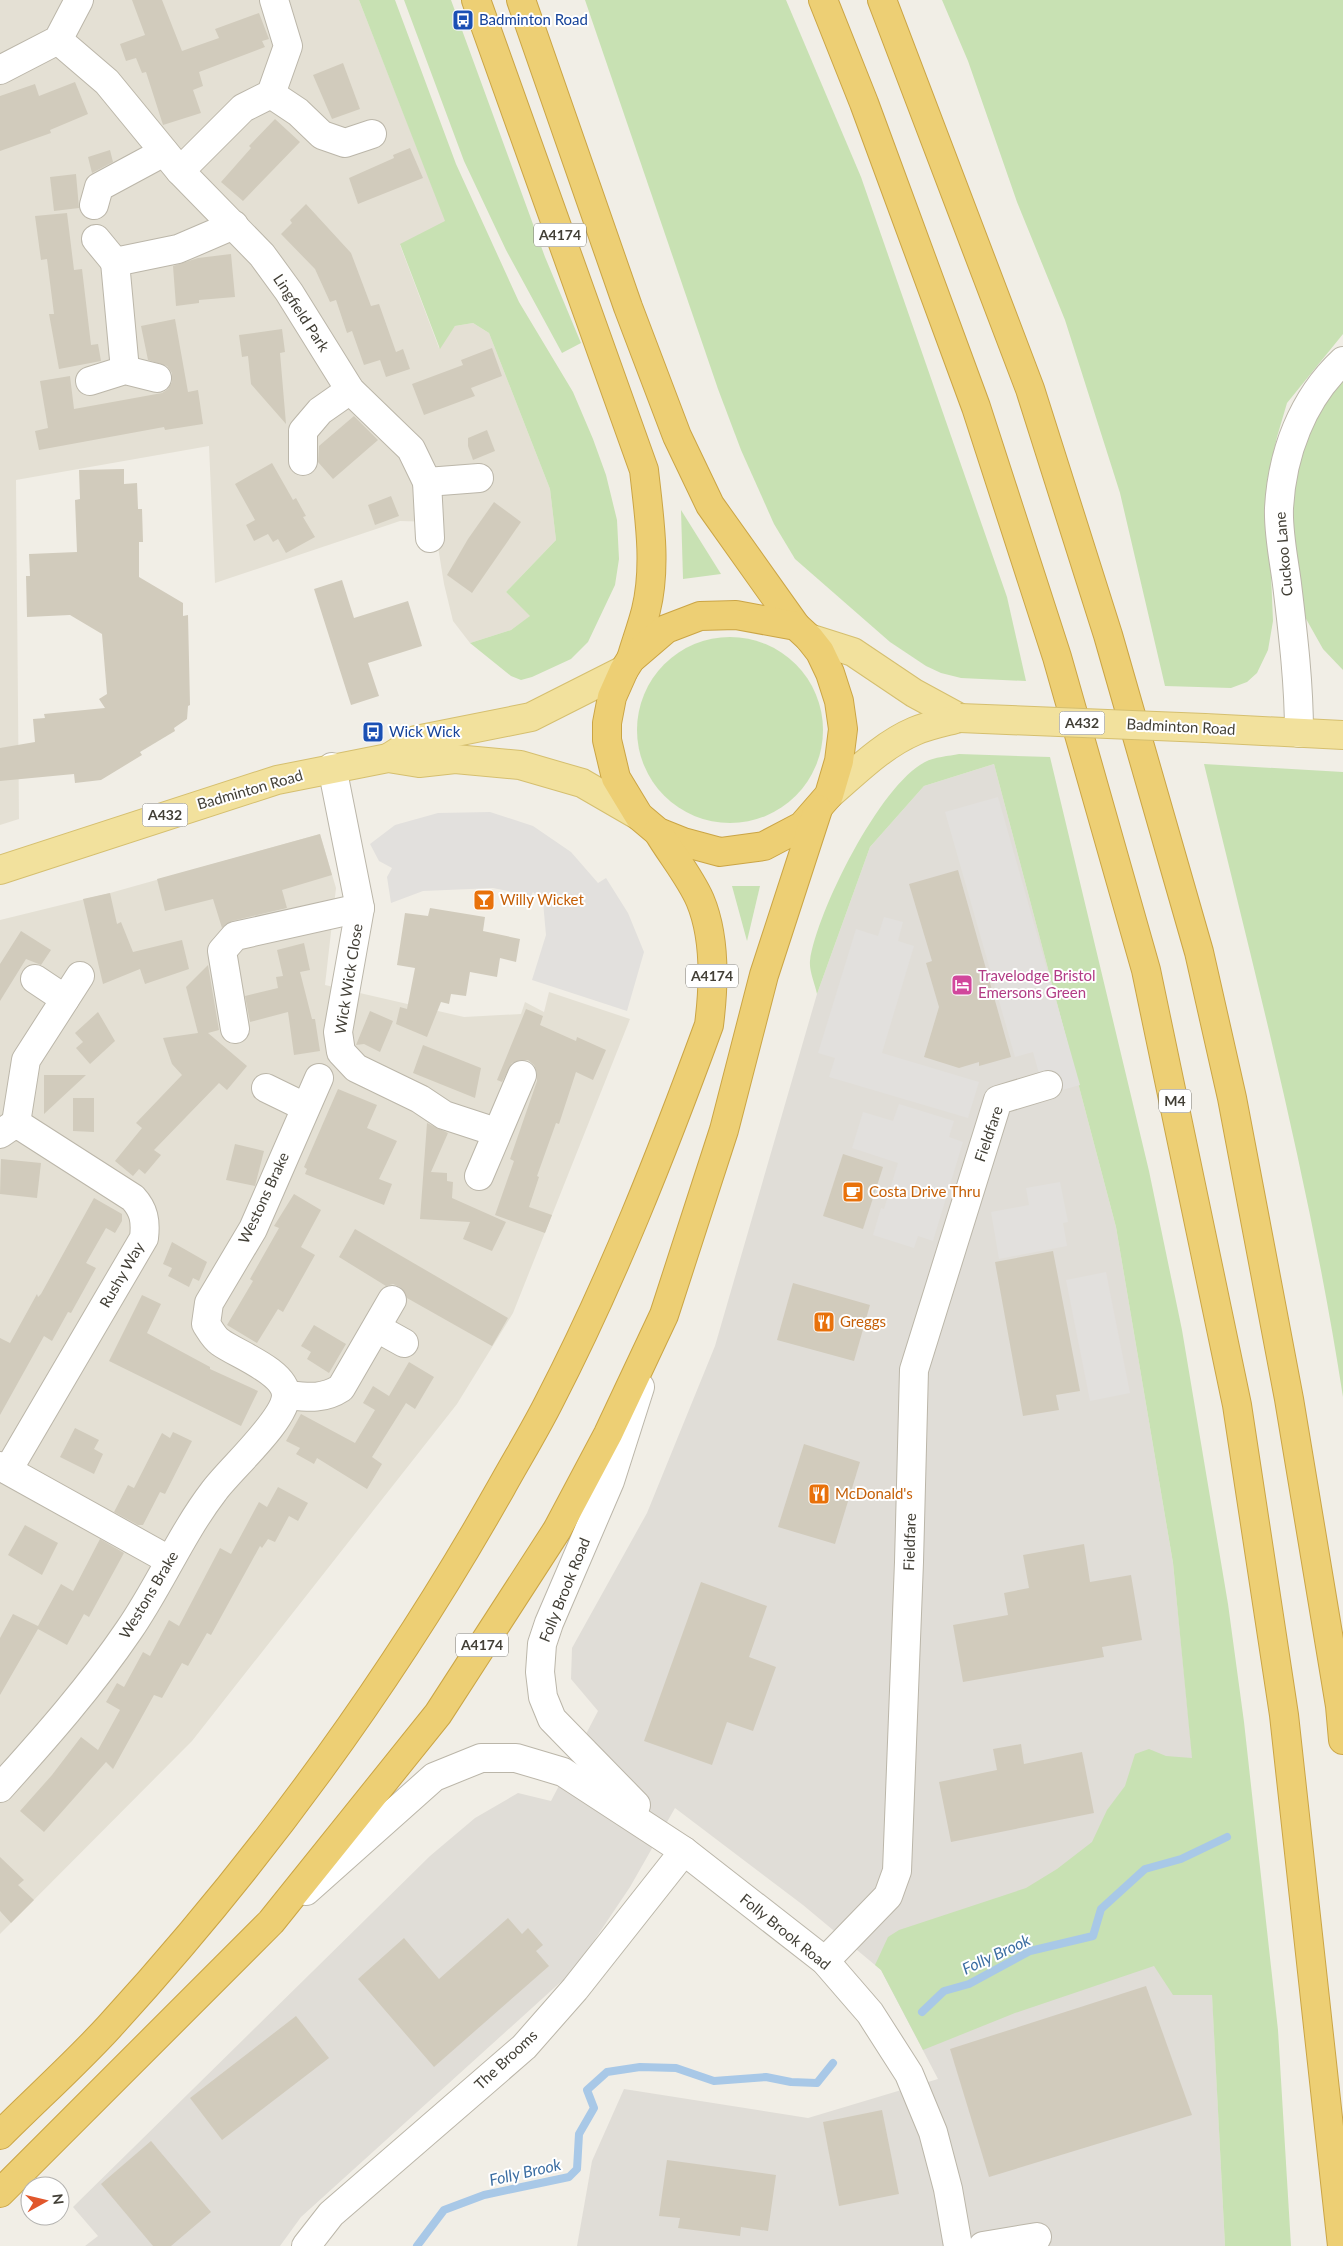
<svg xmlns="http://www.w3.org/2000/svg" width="1343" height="2246" font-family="Lato,sans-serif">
	<rect width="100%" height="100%" fill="#f1eee6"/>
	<!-- residential -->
	<g fill="#e4e0d4">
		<path d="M0,0H359L446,222L400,245L439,348L455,326L473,323L489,333L550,489L556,540L506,592L531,616L511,630L470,643L453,621L444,584L434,522L400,521L215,583L209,446L16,480L19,819L0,825Z"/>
		<path d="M320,834L336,888L325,985L464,1017L521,1014L525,1002L544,1012L549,992L630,1019L513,1313L457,1404L192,1741L0,1934V920L110,893Z"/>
	</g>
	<!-- industrial -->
	<path fill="#e0ddd7" d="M994,764L1116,1227L1173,1563L1208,1913L1225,2246H577L592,2161L624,2089L808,2118L938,2079L881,1970L803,1905L675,1808L630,1887L575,1969L301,2217L280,2246H85L98,2236L73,2207L430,1856L475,1818L518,1793L551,1801L598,1711L571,1679L572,1648L647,1513L715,1346L817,994L870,847L924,786Z"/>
	<!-- green -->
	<g fill="#c8e1b3">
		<path d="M359,0H395L456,164L519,302L573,392L593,439L606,475L617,520L619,559L615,585L588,642L571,659L532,677L521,680L511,676L470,643L511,630L530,616L506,592L556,540L550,489L489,333L473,323L455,326L440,349L400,244L445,221Z"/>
		<path d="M404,0H451L545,257L581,343L562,353L506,250L464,161Z"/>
		<path d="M585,0H786L861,177L1007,597L1026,681L961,678L941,673L926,666L890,642L795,559L774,524L741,450L718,389Z"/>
		<path d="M942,0H1343V334L1287,403L1277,437L1267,481L1273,621L1268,650L1257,673L1247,682L1231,688L1165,686L1120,493L1065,320L1017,202L968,61Z"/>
		<path d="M1343,380V670L1323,649L1305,617L1292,545L1295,477L1316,413Z"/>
		<path d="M681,510L721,574L683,579Z"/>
		<circle cx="730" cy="730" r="93"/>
		<path d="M959,754L1050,757L1149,1171L1182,1330L1228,1604L1244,1722L1278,2030L1291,2246H1225L1212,1995H1173L1154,1966L1015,2013L923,2050L881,1970L875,1965L888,1937L899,1930L1026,1888L1057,1869L1092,1842L1107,1810L1125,1786L1135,1754L1149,1749L1166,1756L1192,1758L1173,1563L1116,1227L994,764L924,786L870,847L817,994C815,984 809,971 810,961C817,911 880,785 925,762C934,757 949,756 959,754Z"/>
		<path d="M1204,764L1343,772V1397C1310,1183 1255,974 1204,764Z"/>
		<path d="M732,886H760L747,941Z"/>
	</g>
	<!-- parking -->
	<g fill="#e2e0dd">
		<path d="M998,797L1080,1085L1045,1095L1033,1052L1015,1057L945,812Z"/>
		<path d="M490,812L533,826L571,852L598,883L606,878L628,913L644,952L627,1011L532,980L546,935L543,902L533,892L531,896L493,888L423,891L391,903L387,877L392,868L379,861L370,844L395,825L438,813Z"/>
		<path d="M884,917L903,922L898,941L914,946L882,1053L979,1082L968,1118L829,1077L835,1058L818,1053L856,929L878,936Z"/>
		<path d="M899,1104L954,1121L949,1137L963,1142L933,1241L918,1236L914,1248L873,1235L881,1208L884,1209L898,1163L852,1148L863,1112L893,1121Z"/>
		<path d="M1060,1182L1068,1222L1063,1223L1067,1246L999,1259L991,1212L1029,1205L1026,1188Z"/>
		<path d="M1106,1272L1130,1393L1090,1401L1066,1280Z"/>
	</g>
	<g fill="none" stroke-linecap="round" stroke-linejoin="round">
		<!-- stream -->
		<g stroke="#a8c8e7" stroke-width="8">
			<path d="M922,2012L944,1991L969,1984L1030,1951L1093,1936L1101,1909L1145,1869L1181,1859L1227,1837"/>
			<path d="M417,2246L444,2210L484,2195L569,2177L577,2169L579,2134L594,2108L587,2090L607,2072L640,2067L676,2068L714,2081L766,2077L791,2082L817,2083L833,2063"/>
		</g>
	</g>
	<!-- building -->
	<g fill="#d1cbbc">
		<path d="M132,0H162L182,51L219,38L215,29L259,13L269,39L262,41L265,47L199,72L203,86L193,90L201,113L163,125L146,72L142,73L136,58L126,61L120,44L145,35Z"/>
		<path d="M343,63L360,109L332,119L313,75Z"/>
		<path d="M75,82L88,114L50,130L51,133L0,151V96L35,84L39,96Z"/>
		<path d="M275,119L300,142L243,201L221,182L251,148L249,146Z"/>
		<path d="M410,148L423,178L358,204L349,178L394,158L393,155Z"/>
		<path d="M110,150L113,162L92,173L88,157Z"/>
		<path d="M76,174L79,208L54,211L50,177Z"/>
		<path d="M306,204L351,253L371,306L379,304L396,352L403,349L410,369L386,377L380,360L364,365L352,331L347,333L336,300L330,302L315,269L281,234L292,223L290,220Z"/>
		<path d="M67,213L74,270L82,269L91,345L98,344L101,361L59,369L49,314H54L47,259L41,260L35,216Z"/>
		<path d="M231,254L235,297L199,300V303L176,306L173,266L198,258Z"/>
		<path d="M175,319L188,392L198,390L203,424L165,430L164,427L39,450L35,431L48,428L40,381L70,376L74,409L162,393L168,389L172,382V373L167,366L148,360L141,326Z"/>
		<path d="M282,329L285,352L280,353L286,424L251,384L248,356L242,357L239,335Z"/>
		<path d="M492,348L502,376L471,388L475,396L424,415L412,384L463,365L461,360Z"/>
		<path d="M354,416L378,440L333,479L318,462L319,446Z"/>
		<path d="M487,430L495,451L473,460L468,446V438Z"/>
		<path d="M272,463L293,500L296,498L306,516L303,517L315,537L286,553L278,539L273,542L268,534L254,541L246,525L255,520L235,484Z"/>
		<path d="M124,469V484L137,483L138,509H142L143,542H139V577L183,603V616L188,615L190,705L188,706L187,719L174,728L175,731L140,752L142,755L101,780L75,783L74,774L0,781V748L35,742L33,719L45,718L44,714L105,708L99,699L107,694L102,634L70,615L27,617L26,576H30L29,554L77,552L75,500L80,499L79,470Z"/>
		<path d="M391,496L399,516L375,525L368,505Z"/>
		<path d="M494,502L521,522L472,593L447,575L468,539Z"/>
		<path d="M342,580L354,618L408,601L422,646L368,663L379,696L351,705L314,589Z"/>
		<path d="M320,834L332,875L282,890L287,908L232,921L222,928L213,899L165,911L157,879Z"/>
		<path d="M958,870L1011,1057L979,1066V1062L959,1068L924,1057L939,1007L926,963L932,961L909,884Z"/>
		<path d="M110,893L117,924L121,922L133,952L182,940L189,969L145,984L140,969L103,984L83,899Z"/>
		<path d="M430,908L485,917L483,931L520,939L516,962L500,958L497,977L470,972L466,996L451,994L449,1004L441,1002L427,1037L396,1024L400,1007L407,1009L415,968L397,965L405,913L428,916Z"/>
		<path d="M21,931L51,950L41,965L26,959L0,1001V964Z"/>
		<path d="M304,943L310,970L300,972L312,1019H315L320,1051L294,1055L288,1012L250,1022L245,996L278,988L276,977L283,976L277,950Z"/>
		<path d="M208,965L219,1030L208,1033L247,1066L227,1090L219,1083L154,1150L161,1155L145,1174L139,1169L133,1176L115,1161L142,1128L136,1123L182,1075L172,1064L163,1038L198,1033L186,987Z"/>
		<path d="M526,1009L543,1016L540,1025L576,1041L577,1037L606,1050L593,1080L576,1072L559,1124L556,1123L537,1176L539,1177L529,1207L552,1215L545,1233L495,1215L514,1161L510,1159L537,1081V1073L534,1065L528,1060H521L512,1063L502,1082L497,1080Z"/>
		<path d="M370,1011L393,1021L380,1052L364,1044L356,1045Z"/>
		<path d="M98,1012L115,1041L90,1064L76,1048L83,1042L75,1033Z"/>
		<path d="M423,1045L481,1068L475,1098L413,1073Z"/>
		<path d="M44,1075H86L44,1114Z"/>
		<path d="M338,1089L377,1105L367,1128L397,1141L379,1179L392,1184L384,1205L305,1174L307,1169L304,1167Z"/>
		<path d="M73,1098H94V1132L73,1131Z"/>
		<path d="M427,1123L448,1133L431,1172L447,1173V1181L453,1182L452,1198L506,1222L492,1251L463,1239L470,1222L420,1219Z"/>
		<path d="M235,1144L264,1151L255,1186L226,1180Z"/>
		<path d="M843,1154L883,1167L863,1229L823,1216Z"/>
		<path d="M1,1159L41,1163L37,1198L0,1194Z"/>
		<path d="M294,1194L321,1210L301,1247L315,1255L283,1312L278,1309L257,1343L227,1325L253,1281L250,1279L279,1228L274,1226Z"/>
		<path d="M94,1198L122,1214V1221L115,1233L106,1228L86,1263L96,1268L71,1313L68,1312L52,1341L44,1336L0,1415V1338L10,1343L37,1294L38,1297L41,1294Z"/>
		<path d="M355,1229L508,1318L492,1346L407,1298L400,1287L393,1284L386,1286L339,1257Z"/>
		<path d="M172,1242L207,1262L199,1281L193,1278L189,1287L168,1276L172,1268L163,1264Z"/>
		<path d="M1053,1251L1080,1391L1056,1395L1059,1410L1023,1416L995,1262Z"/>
		<path d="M793,1283L870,1305L854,1361L777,1340Z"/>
		<path d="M142,1295L161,1304L147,1333L210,1367V1369L258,1391L241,1426L109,1361Z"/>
		<path d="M314,1325L346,1344L329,1373L307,1359L311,1352L301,1346Z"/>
		<path d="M409,1362L434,1377L415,1409L406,1403L372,1457L382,1464L367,1489L317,1458L314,1464L296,1454L300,1448L286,1441L301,1414L355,1443L375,1410L363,1403L373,1386L389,1396Z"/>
		<path d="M75,1428L99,1440L94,1449L103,1454L94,1474L60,1457Z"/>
		<path d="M173,1432L192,1441L165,1494L160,1492L143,1525H138L114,1512L128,1485L134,1488L162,1433L170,1438Z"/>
		<path d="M804,1444L860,1462L835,1544L778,1527Z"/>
		<path d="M278,1487L308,1503L298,1521L289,1516L275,1542L268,1539L262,1548L260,1546L211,1635L207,1633L188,1666L182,1663L162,1698L154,1695L113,1769L106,1762L44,1832L20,1811L52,1775L81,1737L98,1750L120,1710L106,1702L117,1683L124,1687L143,1652L150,1656L169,1620L179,1626L220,1548L231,1554L259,1502L267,1507Z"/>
		<path d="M25,1525L58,1543L42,1575L8,1555Z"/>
		<path d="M100,1539L124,1553L89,1617L84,1614L67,1645L38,1629L0,1695V1638L13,1614L38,1626L61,1584L73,1591Z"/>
		<path d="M1084,1544L1090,1582L1131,1575L1142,1640L1102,1647L1104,1657L963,1682L953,1625L1008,1615L1004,1593L1029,1588L1023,1555Z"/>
		<path d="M701,1582L767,1606L749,1657L776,1667L753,1731L727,1722L712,1765L644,1741Z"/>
		<path d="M1021,1744L1024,1764L1082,1752L1094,1813L951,1842L939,1782L997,1770L993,1749Z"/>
		<path d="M0,1857L24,1880L18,1885L34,1900L11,1923L0,1911Z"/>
		<path d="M508,1918L522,1934L528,1928L543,1945L536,1951L549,1966L434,2067L358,1979L404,1938L439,1979Z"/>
		<path d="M1146,1986L1192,2115L989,2177L950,2049Z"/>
		<path d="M296,2016L329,2058L222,2140L190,2098Z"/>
		<path d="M882,2110L899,2194L839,2206L823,2122Z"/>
		<path d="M151,2141L211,2212L171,2246H153L101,2184Z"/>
		<path d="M667,2160L776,2175L768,2231L741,2227L740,2236L678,2228L680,2218L659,2216Z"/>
	</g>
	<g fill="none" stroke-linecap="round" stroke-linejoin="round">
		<!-- minor casing -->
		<g stroke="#bbb6a9" stroke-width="30">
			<g id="minor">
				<path d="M58,40L107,82L180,171L262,255L289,292L350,390L411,449L427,482L430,538"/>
				<path d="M0,70L58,40L79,0"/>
				<path d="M271,94L298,112L322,135L345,143L372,134"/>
				<path d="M180,171L243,108L271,94L288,46L274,0"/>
				<path d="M94,205L99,187L164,152"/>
				<path d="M96,239L115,262"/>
				<path d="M125,370L115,262L178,249L234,225"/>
				<path d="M90,381L125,370L157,378"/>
				<path d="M303,461V431L320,411L350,390"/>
				<path d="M427,482L479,478"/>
				<path d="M1299,733C1299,683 1293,634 1287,584C1284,560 1278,533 1279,508C1282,454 1302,399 1343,361"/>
				<path d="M332,767L360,908L338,1032L341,1052L356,1068L420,1099L444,1115L496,1132"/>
				<path d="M35,979L65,999"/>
				<path d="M235,1029L222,951L235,936L360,908"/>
				<path d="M266,1088L305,1107"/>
				<path d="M16,1123L26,1060L80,976"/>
				<path d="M0,1134L16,1123L133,1198C144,1210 146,1221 144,1238L8,1470"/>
				<path d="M479,1176L522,1075"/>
				<path d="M377,1328L404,1343"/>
				<path d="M286,1395C306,1397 323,1400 341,1388L392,1300"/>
				<path d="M0,1466L169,1560"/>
				<path d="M0,1788C46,1737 91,1686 129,1630C160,1585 181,1534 214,1491C229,1470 286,1420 286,1395C285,1371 236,1354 220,1342C214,1338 210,1330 206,1324L209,1303L253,1229L319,1078"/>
				<path d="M636,1805L552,1719L543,1697L540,1672L542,1644L549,1623L610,1481L640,1387"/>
				<path d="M306,1891L434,1777L481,1758H516L563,1772L684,1851L825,1961L870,2013L909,2074L933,2132L948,2189L958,2246"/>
				<path d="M825,1961L888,1896L897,1871L909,1562L914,1370L998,1100L1048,1085"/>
				<path d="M306,2246L331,2214L524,2047L575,1989L684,1851"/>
				<path d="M983,2246L1037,2237"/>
			</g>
		</g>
		<!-- major casing -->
		<g stroke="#d5bf6f" stroke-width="30">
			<g id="major">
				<path d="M809,638L853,652L914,693L960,718"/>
				<path d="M1205,728L1343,735"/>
				<path d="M388,758L416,740L531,717L624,670"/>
				<path d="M829,795C856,772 882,745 915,731C929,725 945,722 960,718"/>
				<path d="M0,870L277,780L388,758L419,763L455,759L520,765L582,783L639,816"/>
			</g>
		</g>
		<!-- highway casing -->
		<g stroke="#cba545" stroke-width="30">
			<g id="highway">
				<path d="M476,0L644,470C649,516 657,565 646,610C642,626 636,642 631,659"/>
				<path d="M521,0L628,307L677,436L710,505L796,626"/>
				<path d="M823,0L864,103L976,407L1057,657L1146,970L1237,1405L1284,1715L1342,2246"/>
				<path d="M882,0L1030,389L1108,635L1199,952L1232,1098L1289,1399L1340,1706L1343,1740"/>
				<path d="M736,615L796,626L809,638L820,652L830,673L839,701L843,729L839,761L829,795L802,826L764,846L720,852L683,842L658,832L639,816L616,778L607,740V723L612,697L624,670L631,659L666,629L700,616Z"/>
				<path d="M0,2135C36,2099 75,2064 109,2027C259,1863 392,1681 501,1488C517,1459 535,1430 550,1400C612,1280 662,1153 709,1025C714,986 716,938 700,900C690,877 671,854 658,832"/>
				<path d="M0,2193L271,1922L438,1714L557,1530L608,1434L664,1315L724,1130L764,975L818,809"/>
			</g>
		</g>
		<!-- minor -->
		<use href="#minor" stroke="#fff" stroke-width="28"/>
		<!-- major -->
		<use href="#major" stroke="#f2e19d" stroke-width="28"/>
		<!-- highway -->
		<use href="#highway" stroke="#edcf74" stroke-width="28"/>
		<!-- major-bridge casing -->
		<g stroke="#d5bf6f" stroke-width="30" stroke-linecap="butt">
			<path id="major-bridge" d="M960,718L1205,728"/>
		</g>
		<!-- major-bridge -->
		<use href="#major-bridge" stroke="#f2e19d" stroke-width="28"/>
	</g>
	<!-- icons -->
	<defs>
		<g id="bus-square" transform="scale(1.125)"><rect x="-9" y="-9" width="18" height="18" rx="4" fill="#1a4fb4" stroke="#fff"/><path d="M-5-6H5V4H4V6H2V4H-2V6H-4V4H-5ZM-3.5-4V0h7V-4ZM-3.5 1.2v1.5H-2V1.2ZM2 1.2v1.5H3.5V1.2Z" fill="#fff"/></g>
		<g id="bar-square" transform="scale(1.125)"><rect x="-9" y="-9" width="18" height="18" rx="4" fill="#e8710a" stroke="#fff"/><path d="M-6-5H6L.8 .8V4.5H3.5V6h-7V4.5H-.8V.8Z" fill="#fff"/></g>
		<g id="hotel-square" transform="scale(1.125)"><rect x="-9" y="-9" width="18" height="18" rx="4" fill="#d1479c" stroke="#fff"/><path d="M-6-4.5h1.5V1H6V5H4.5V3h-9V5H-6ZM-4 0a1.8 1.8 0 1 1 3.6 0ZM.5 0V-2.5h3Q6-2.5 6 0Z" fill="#fff"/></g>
		<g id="cafe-square" transform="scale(1.125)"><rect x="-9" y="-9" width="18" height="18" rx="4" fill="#e8710a" stroke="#fff"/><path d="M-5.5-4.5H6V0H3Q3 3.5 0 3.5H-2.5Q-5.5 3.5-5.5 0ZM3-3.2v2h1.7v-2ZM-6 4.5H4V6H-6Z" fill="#fff"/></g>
		<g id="restaurant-square" transform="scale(1.125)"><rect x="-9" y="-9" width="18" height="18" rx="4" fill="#e8710a" stroke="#fff"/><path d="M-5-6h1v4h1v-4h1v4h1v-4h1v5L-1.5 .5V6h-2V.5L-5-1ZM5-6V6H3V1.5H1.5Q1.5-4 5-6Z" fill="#fff"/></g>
	</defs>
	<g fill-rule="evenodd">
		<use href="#bus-square" x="463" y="20"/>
		<use href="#bus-square" x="373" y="732"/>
		<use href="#bar-square" x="484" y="900"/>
		<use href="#hotel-square" x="962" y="985"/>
		<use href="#cafe-square" x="853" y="1192"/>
		<use href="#restaurant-square" x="824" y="1322"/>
		<use href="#restaurant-square" x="819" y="1494"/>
	</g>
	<g text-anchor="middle" stroke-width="4" stroke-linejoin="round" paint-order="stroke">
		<!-- shield labels -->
		<g fill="#fff" stroke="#7b7972" stroke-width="1">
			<rect x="534" y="223.5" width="52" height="23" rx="4"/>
			<rect x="1059.5" y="711.5" width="45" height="23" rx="4"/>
			<rect x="142.5" y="803.5" width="45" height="23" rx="4"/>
			<rect x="686" y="964.5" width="52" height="23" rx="4"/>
			<rect x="1159" y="1089.5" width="32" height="23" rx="4"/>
			<rect x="456" y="1633.5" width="52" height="23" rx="4"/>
		</g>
		<g font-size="14" font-weight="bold" fill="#423f36">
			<text x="560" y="240">A4174</text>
			<text x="1082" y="728">A432</text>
			<text x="165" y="820">A432</text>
			<text x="712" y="981">A4174</text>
			<text x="1175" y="1106">M4</text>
			<text x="482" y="1650">A4174</text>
		</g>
		<!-- transit labels -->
		<g font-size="15" fill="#164399" stroke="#fff" text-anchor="start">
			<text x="479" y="25">Badminton Road</text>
			<text x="389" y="737">Wick Wick</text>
		</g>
		<!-- street labels -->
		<g font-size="15" fill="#423f36" stroke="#fff">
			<text transform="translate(301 313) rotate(57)" y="5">Lingfield Park</text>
			<text transform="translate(1284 554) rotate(-95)" y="5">Cuckoo Lane</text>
			<text transform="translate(1181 727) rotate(3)" y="5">Badminton Road</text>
			<text transform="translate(250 790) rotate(-16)" y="5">Badminton Road</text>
			<text transform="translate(349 979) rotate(-81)" y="5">Wick Wick Close</text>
			<text transform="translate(989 1134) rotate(-71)" y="5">Fieldfare</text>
			<text transform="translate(264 1198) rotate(-65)" y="5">Westons Brake</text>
			<text transform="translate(122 1275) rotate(-60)" y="5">Rushy Way</text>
			<text transform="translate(910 1542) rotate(-88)" y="5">Fieldfare</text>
			<text transform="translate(565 1590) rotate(-68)" y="5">Folly Brook Road</text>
			<text transform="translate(149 1595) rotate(-59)" y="5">Westons Brake</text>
			<text transform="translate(785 1932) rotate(39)" y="5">Folly Brook Road</text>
			<text transform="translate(506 2060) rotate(-43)" y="5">The Brooms</text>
		</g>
		<!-- food labels -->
		<g font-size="15" fill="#c56008" stroke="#fff" text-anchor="start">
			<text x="500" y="905">Willy Wicket</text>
			<text x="869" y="1197">Costa Drive Thru</text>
			<text x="840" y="1327">Greggs</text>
			<text x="835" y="1499">McDonald's</text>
		</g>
		<!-- hotel labels -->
		<g font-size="15" fill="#b23c85" stroke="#fff" text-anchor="start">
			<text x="978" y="981">Travelodge Bristol<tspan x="978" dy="17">Emersons Green</tspan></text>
		</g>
		<!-- water labels -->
		<g font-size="16" font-style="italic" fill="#3c6ea2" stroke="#fff">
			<text transform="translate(996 1954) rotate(-25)" y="6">Folly Brook</text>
			<text transform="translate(525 2172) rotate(-13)" y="6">Folly Brook</text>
		</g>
	</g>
	<!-- north arrow -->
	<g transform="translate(45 2201) rotate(82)"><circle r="24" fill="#ffffff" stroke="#b3b2af"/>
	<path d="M0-4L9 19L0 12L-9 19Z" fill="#e1572c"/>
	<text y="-8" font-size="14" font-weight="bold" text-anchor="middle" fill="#423f36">N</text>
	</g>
</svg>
